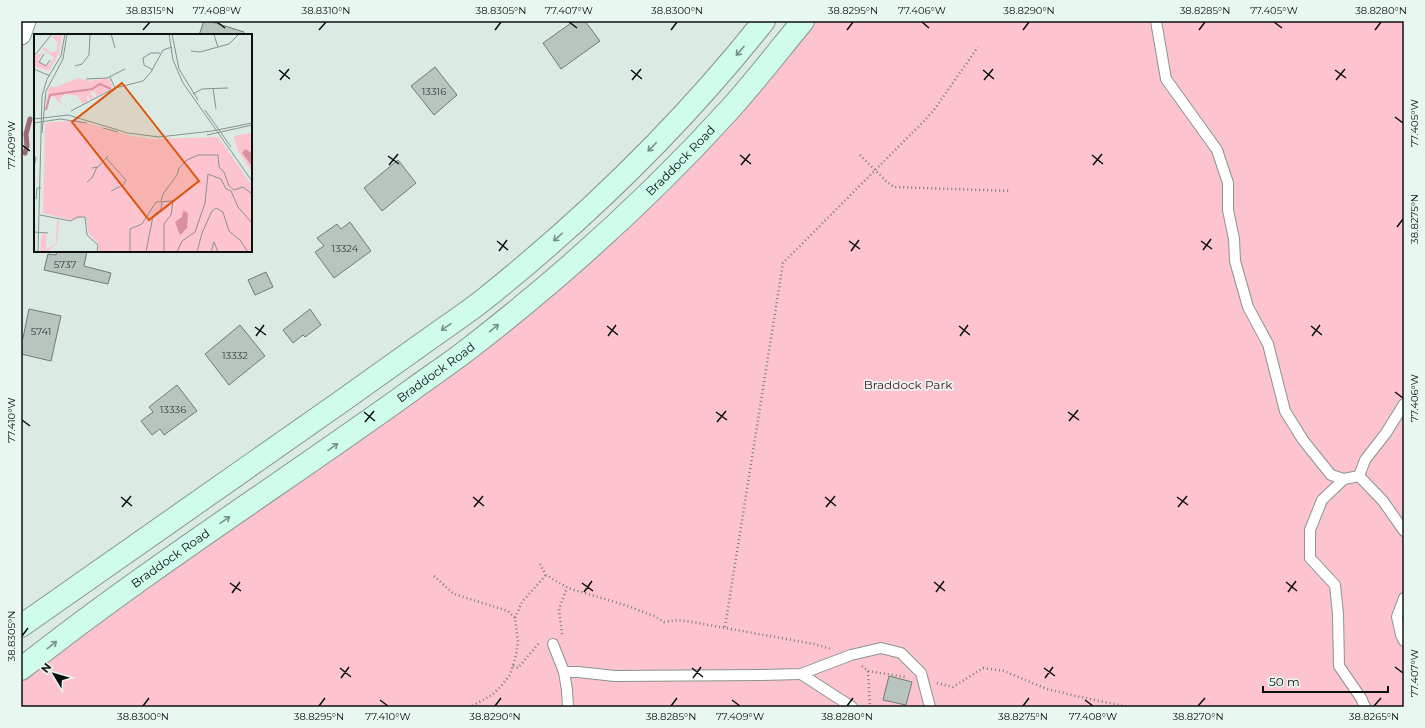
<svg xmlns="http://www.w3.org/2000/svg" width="1425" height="728" font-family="Montserrat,sans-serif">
	<rect width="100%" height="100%" fill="#dbeae3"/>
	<!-- green -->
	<path fill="#fdc3ce" d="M803,21H1404V707H21V669L544,288Z"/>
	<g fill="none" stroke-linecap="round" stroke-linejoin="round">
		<!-- stream -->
		<path stroke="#9d6a74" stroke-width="5" d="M25,153L27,146L26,134L30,119"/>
	</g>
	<!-- building -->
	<g fill="#b7c5be" stroke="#6e7c75">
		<path d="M204,21H209L244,32L243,35H199Z"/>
		<path d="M574,21H585L600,41L561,69L543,43Z"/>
		<path d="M435,67L457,95L434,115L411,86Z"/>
		<path d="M398,160L416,183L382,211L364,188Z"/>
		<path d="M350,222L371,251L334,278L315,252L324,246L317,238L337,224L341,229Z"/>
		<path d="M57,251H87L84,266L111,273L108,284L44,270L48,254L56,255Z"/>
		<path d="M266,272L273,287L255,295L248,280Z"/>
		<path d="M29,309L61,316L51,361L21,354V337L23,338Z"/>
		<path d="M310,309L321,325L305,337L303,335L293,343L283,330Z"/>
		<path d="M240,325L265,356L229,385L205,354Z"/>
		<path d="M177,385L197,411L164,435L160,429L152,435L141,421L153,412L149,407Z"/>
		<path d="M889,676L912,682L906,705L883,700Z"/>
	</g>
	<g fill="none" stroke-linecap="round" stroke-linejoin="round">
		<!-- lane casing -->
		<g stroke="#88968f" stroke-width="12">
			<g id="lane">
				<path d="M1156,21L1166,79L1217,150L1228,183V210L1234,239L1235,261L1248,307L1268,344L1285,411L1303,440L1331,475L1344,479"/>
				<path d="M1359,476L1344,479L1322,500L1310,530V558L1335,585L1338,614L1339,666L1361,698L1365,707"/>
				<path d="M1359,476L1365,460L1386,433L1404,404"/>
				<path d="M1359,476L1383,501L1404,531"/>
				<path d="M1404,598L1397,617L1401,635L1404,641"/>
				<path d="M553,644L564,672L567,690L568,707"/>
				<path d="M564,672H578L615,676L761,675L801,674L851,655L881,648L901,653L921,673L930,707"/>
				<path d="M801,674L852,707"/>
			</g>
		</g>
		<!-- street casing -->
		<g stroke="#88968f" stroke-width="21">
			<path id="street" d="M21,35L26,21"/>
		</g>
		<!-- secondary casing -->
		<g stroke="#88968f" stroke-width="24">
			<g id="secondary">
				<path d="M21,626C128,551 235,476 342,401C373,379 405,356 436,334C453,322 471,310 487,297C589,215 683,123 764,21"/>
				<path id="s1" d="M21,669C146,570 280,485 409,392C429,377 451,363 471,347C564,275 652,195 731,108C756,80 779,50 803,21"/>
			</g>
		</g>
		<!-- path -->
		<g stroke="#77817d" stroke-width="2.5" stroke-dasharray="1 3" stroke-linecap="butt">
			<path d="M860,155L886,181L894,187L1011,191"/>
			<path d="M540,564L546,575L568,588L625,605L654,616L664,622L678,620L692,622L814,644L831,649"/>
			<path d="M434,576L454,594L508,611L515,618L518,642L516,655L510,675L502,685L492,695L470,707"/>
			<path d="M515,618L522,602L546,575"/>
			<path d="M725,627L783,263L924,121L934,110L978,47"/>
			<path d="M562,634L559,609L567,588"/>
			<path d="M513,666L518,668L539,643"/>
			<path d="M862,666L868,671L870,707"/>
			<path d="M868,671L906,677"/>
			<path d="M937,683L953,687L983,668L1004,671L1047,689L1076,696L1128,707"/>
		</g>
		<!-- lane -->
		<use href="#lane" stroke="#fff" stroke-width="10"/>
		<!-- street -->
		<use href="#street" stroke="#fff" stroke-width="19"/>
		<!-- secondary -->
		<use href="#secondary" stroke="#cffceb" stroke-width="22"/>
	</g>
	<!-- one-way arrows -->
	<defs><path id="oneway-shaft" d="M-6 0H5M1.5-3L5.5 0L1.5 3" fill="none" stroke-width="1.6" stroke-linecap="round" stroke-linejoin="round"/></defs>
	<g stroke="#779288">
		<use href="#oneway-shaft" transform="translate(740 51) rotate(131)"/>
		<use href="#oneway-shaft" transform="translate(652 147) rotate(134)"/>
		<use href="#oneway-shaft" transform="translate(558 237) rotate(138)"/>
		<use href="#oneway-shaft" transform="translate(446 327) rotate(145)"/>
		<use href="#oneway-shaft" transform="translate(494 328) rotate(-39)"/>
		<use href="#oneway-shaft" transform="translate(333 447) rotate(-35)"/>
		<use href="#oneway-shaft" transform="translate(225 520) rotate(-35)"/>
		<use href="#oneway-shaft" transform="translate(52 645) rotate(-38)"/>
	</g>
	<!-- ticks -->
	<path fill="none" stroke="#0c110f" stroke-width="1.5" d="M217,22L225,28M569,22L577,28M922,22L929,28M1274,22L1282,28M143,30L150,22M319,30L326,22M495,30L501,22M671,30L677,22M847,30L853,22M1023,30L1029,22M1199,30L1205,22M1375,30L1381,22M279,70L290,79M631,70L642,79M983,70L994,79M1335,70L1346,78M280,80L289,69M632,80L641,69M984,80L993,69M1336,80L1345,69M1395,117L1403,123M22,145L30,151M740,155L751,164M1092,155L1103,164M388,156L399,164M389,165L398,154M741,165L750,154M1093,165L1102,154M1397,227L1403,219M497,241L508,250M849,241L860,249M1201,241L1212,249M1203,250L1211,239M499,251L507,240M851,251L859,240M607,326L618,335M959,326L970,335M1311,326L1322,335M255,327L266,335M256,336L264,325M608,336L616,325M960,336L968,325M1312,336L1320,325M1395,392L1403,398M364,412L375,421M716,412L727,420M1068,412L1079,420M22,420L30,426M1069,421L1078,410M365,422L374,411M717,422L726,411M121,497L132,506M473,497L484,506M825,497L836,506M1177,497L1188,505M122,507L131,496M474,507L483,496M826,507L835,496M1178,507L1187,496M934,582L945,591M1286,582L1297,591M230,583L241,591M582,583L593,591M584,592L592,581M936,592L944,581M1288,592L1296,581M232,593L240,582M22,636L28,628M1395,667L1403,673M340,668L351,677M692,668L703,677M1044,668L1055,676M341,678L349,667M693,678L701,667M1045,678L1053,667M380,700L388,706M732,700L740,706M1085,700L1093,706M143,706L149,698M319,706L325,698M495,706L501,698M671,706L677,698M847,706L853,698M1023,706L1029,698M1198,706L1205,698M1374,706L1381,698"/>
	<g text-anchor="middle" stroke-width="3.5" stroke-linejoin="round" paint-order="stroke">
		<!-- number labels -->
		<g font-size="10" fill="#373e3b">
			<text x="434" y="95">13316</text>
			<text x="345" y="252">13324</text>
			<text x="65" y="268">5737</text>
			<text x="41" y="335">5741</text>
			<text x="235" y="359">13332</text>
			<text x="173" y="413">13336</text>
		</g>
		<!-- street labels -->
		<g font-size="12" fill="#0c110f" stroke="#e8f8f0">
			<text dy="4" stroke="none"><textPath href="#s1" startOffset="834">Braddock Road</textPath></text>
			<text dy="4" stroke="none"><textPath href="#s1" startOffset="510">Braddock Road</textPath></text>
			<text dy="4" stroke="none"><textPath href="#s1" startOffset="186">Braddock Road</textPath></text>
		</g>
		<!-- park labels -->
		<g font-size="12" fill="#4d0a21" stroke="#e8f8f0">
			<text x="908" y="389">Braddock Park</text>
		</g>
	</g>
	<!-- overview -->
	<g transform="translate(34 34)">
		<rect width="218" height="218" fill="#dbeae3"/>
		<path d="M28,1L25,19L15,37L0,32V23L8,18L4,27L14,32L20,23L8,15L10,13L17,19L23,17L24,9L18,2ZM44,44L55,47L75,44L79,54L62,63L61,57L56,59L61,64L56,66L54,61L52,62L54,67L49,70L43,62L31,60L25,65L29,72L19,62L14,65L15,72H12L15,53H22ZM43,86L98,102L120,105L184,103L218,151V218H64L65,211L54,198L52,183L36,186L9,179L11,89ZM218,99V138L203,115L200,102ZM23,185L25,187L23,209L13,218H6L8,200H12V216L22,209Z" fill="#fdc3ce"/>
		<path d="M211,115L218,119V132L208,119ZM149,177L153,178L154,181L153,194L146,201L141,188L148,183Z" fill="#db90a0"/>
		<path fill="none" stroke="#db90a0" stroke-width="2" d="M12,76L16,61L58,55L66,50L77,55"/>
		<path fill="none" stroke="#88938e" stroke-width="1" d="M77,0L81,14M135,0L139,26L149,49L218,147M138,0L145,35L164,66M180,1L184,13M157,17L166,18L195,10L205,0M10,20L5,28L12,32L16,26M0,22L18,0M41,32L48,30L55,21L56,0M0,35L16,42M119,36L110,31L109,24L117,19H126M76,43L81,54M52,45L73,44L91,35M179,54L182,75M159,60L168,55L194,54M171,76L197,113M37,77L81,54L109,47L117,38L129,16L138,13M0,85L34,81L94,99L125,103L178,97L218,89M0,89L26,85L53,89M69,94L84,98M8,99L12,57L29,25L33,0M173,101L218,91M0,121L2,124L0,133M72,124L92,146L89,151L77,157M58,134L64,133L74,122M53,148L58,144L63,133M2,165L3,154H7M127,167L129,160L143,141L145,134L153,126L164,121H184L185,133L190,138L195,152L200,156L209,153L218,160M6,181L37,187L43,183H51L53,201L64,211L63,218M0,198L14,199M4,218L8,62L13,45L27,22L31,0M96,218V195L108,190L122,168L139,167L137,181L130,190V218M112,218L119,182L127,175L128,168M143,218L148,207L161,198L171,169L174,140L187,145L192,155L197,157L204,173L218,189M163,218L168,199L178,177L182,174L189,178L195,197L206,206L214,218M177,218L180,208L184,218"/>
		<path fill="#dd550c" fill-opacity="0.15" stroke="#dd550c" stroke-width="2" d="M88,49L165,147L115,186L38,88Z"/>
		<rect width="218" height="218" fill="none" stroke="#0c110f" stroke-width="2"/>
	</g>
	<!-- border -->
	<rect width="1425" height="728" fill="none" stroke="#e8f8f0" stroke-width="44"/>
	<!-- north arrow -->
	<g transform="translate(54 674) rotate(308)" stroke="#e8f8f0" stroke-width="3" paint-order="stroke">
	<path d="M0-3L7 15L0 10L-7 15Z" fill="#0c110f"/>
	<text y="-6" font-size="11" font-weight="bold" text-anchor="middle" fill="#0c110f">N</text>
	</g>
	<!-- scale -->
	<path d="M1263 686v6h125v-6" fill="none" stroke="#0c110f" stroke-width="2"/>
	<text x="1269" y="686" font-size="12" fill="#0c110f" stroke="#e8f8f0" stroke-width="3" paint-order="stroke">50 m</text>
	<rect x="22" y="22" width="1381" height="684" fill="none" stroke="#0c110f" stroke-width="1.5"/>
	<g font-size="10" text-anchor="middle" fill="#0c110f">
		<text x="150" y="14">38.8315°N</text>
		<text x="217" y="14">77.408°W</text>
		<text x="326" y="14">38.8310°N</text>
		<text x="501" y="14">38.8305°N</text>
		<text x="569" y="14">77.407°W</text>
		<text x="677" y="14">38.8300°N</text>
		<text x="853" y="14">38.8295°N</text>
		<text x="922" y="14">77.406°W</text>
		<text x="1029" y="14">38.8290°N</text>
		<text x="1205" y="14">38.8285°N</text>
		<text x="1274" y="14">77.405°W</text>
		<text x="1381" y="14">38.8280°N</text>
		<text transform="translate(1414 123) rotate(-90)" y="4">77.405°W</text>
		<text transform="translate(11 145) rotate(-90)" y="4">77.409°W</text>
		<text transform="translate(1414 219) rotate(-90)" y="4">38.8275°N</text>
		<text transform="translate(1414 398) rotate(-90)" y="4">77.406°W</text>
		<text transform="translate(11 420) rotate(-90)" y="4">77.410°W</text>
		<text transform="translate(11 636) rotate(-90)" y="4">38.8305°N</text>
		<text transform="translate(1414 673) rotate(-90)" y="4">77.407°W</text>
		<text x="143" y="720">38.8300°N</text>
		<text x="319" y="720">38.8295°N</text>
		<text x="388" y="720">77.410°W</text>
		<text x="495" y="720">38.8290°N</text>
		<text x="671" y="720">38.8285°N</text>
		<text x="740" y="720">77.409°W</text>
		<text x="847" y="720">38.8280°N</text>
		<text x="1023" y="720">38.8275°N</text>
		<text x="1093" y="720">77.408°W</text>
		<text x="1198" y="720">38.8270°N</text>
		<text x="1374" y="720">38.8265°N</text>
	</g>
</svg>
